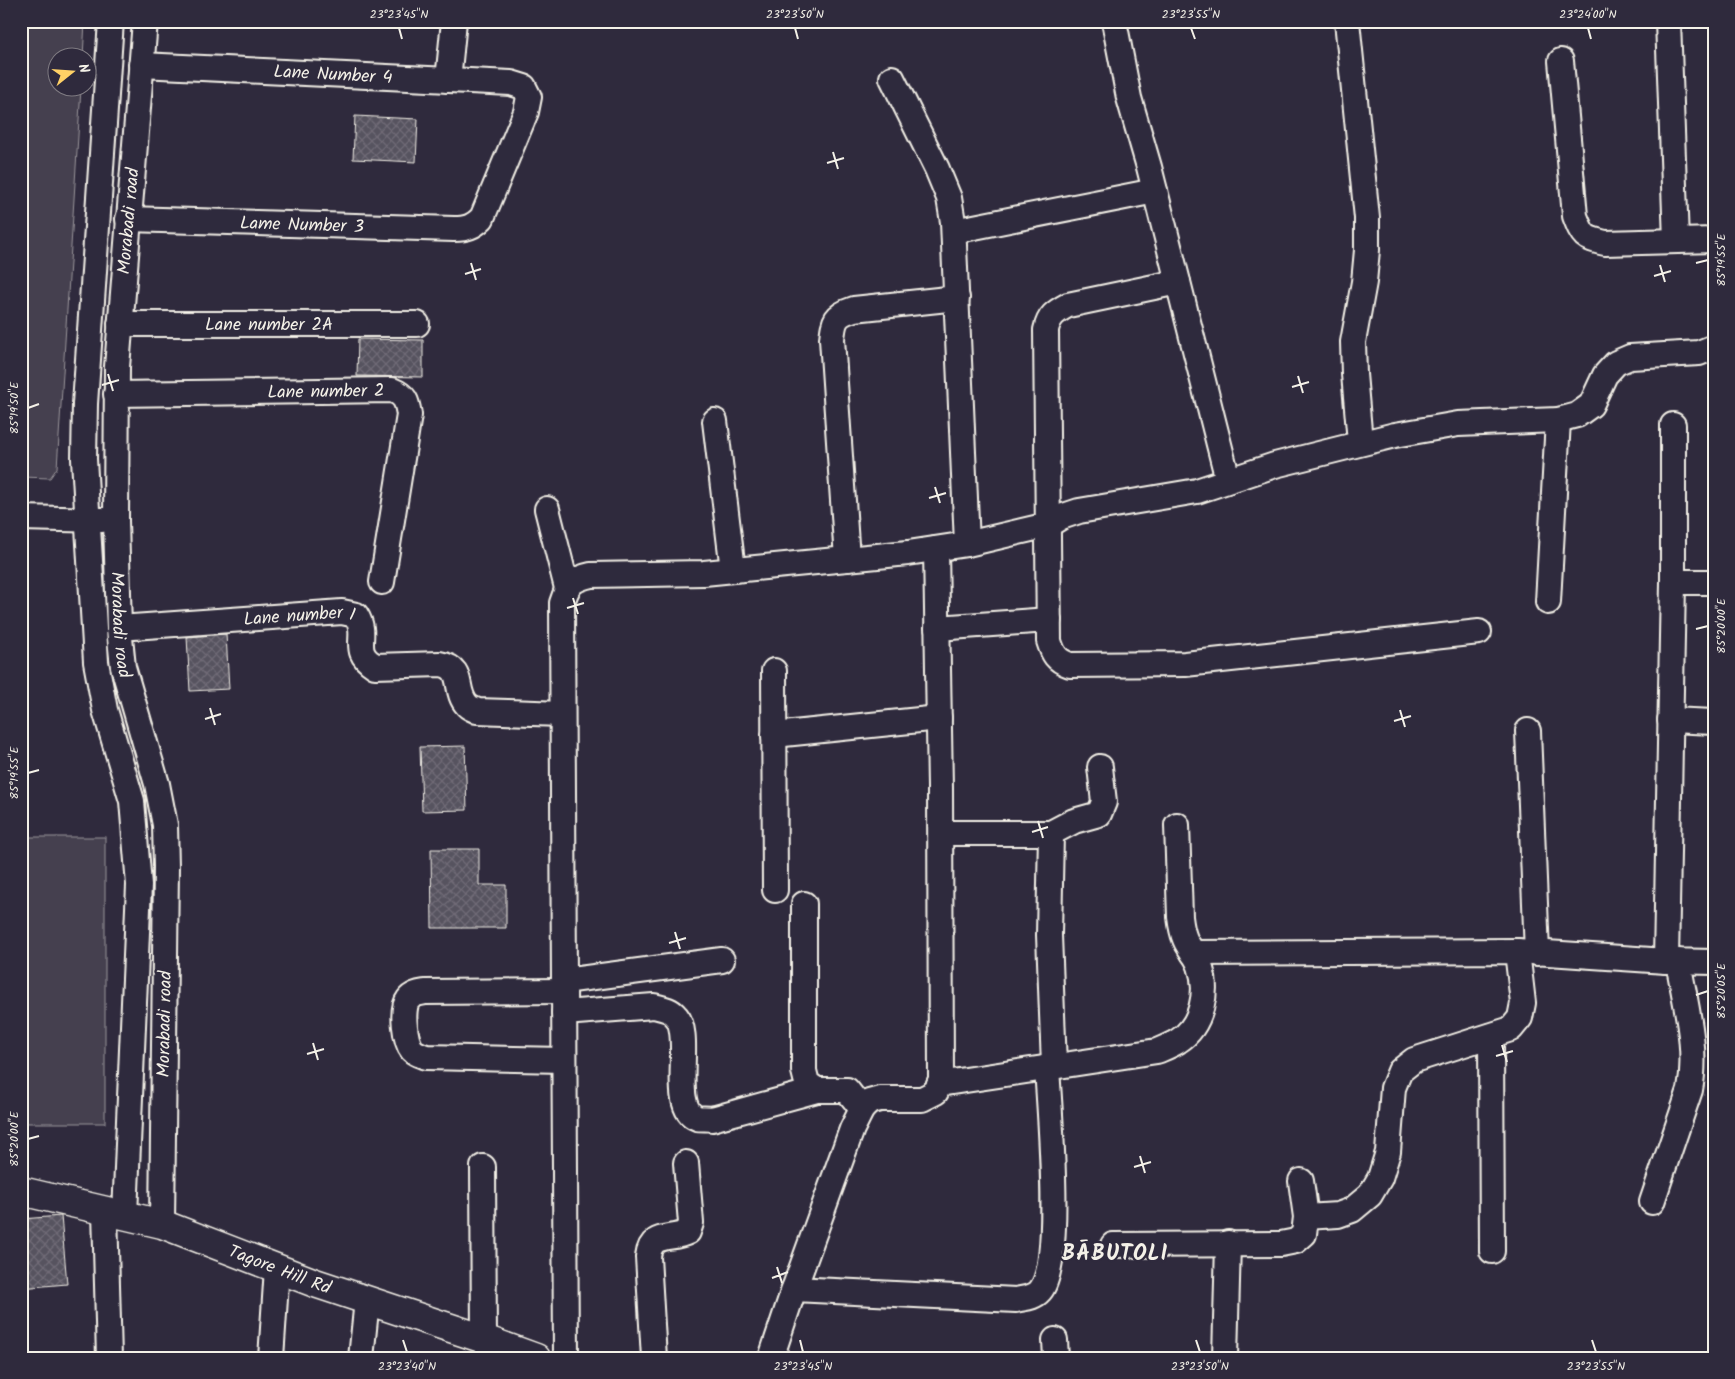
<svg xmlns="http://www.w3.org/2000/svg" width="1735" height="1379" font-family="Kalam,sans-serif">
	<defs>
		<pattern id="building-cross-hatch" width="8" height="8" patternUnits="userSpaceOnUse" patternTransform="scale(1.25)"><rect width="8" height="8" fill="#56525f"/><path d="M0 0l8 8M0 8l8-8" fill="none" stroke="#6f6b76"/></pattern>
	</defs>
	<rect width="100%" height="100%" fill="#2f2a3d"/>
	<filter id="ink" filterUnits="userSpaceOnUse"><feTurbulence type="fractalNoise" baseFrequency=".02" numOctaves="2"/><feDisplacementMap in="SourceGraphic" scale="10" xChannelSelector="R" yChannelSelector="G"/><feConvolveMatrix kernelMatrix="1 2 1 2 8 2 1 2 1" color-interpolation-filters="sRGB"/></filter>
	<g filter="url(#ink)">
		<!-- pitch -->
		<g fill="#454050" stroke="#9c989c">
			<path d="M21,21H85L83,57L58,58V88H81L57,468L50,478L21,477Z"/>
			<rect x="21" y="837" width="84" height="286"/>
		</g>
		<!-- building -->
		<g fill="url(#building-cross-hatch)" stroke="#f4f1e8">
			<path d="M355,116L418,119L416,162L353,159Z"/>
			<path d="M358,339L423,340V377L357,376Z"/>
			<path d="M226,634L229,689L190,691L187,637Z"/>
			<path d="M465,746L467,810L422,811L420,747Z"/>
			<path d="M431,849H479V885H506V928H432Z"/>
			<path d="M61,1216L67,1284L21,1288V1219Z"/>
		</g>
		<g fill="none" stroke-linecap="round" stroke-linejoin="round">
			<!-- minor casing -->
			<g stroke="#f4f1e8" stroke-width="28">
				<g id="minor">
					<path d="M111,21L85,404L84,459L96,662L105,710L132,801L139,885L125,1215"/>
					<path id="s1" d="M145,21L117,367L116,521L119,628L123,667L157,784L165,825L166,867L162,1224"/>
					<path d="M1114,21L1129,98L1149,167L1228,480"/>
					<path d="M1347,21L1367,218V250L1364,282L1353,342L1354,374L1360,442"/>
					<path d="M1668,21L1676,241"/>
					<path d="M1561,61L1575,216C1583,237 1584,238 1605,243L1714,240"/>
					<path d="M892,78L937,169L949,198L953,222L967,544"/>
					<path d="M448,80L454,21"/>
					<path id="s2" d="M128,219L454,229C466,229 473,227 482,218L526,112L529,97L524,87L511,83L141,65"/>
					<path d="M954,231L1155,191"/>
					<path d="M1178,282L1068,305C1055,312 1049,316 1046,330L1049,641C1053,654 1056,660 1070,665L1185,664L1479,632"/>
					<path id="s3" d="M120,324H417"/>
					<path id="s4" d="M116,394L392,390C405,395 407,401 409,415L382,582"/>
					<path d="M715,421L733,570"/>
					<path d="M1673,425V582L1666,961L1714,962"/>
					<path d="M547,509L567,588"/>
					<path d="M21,518L102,520"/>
					<path d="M847,559L832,339C834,320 835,315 854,309L957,298"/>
					<path d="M1673,582H1714"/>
					<path d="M1548,602L1558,420"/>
					<path id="s5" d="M119,628L342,612L356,615C370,637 349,650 375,666L440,664C466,668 453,690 467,705C469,708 474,709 477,711L562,714"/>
					<path d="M937,628L1049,620"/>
					<path d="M774,671L775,890"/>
					<path d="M1670,720L1714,722"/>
					<path d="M1528,731L1537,953"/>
					<path d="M774,735L939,718"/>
					<path d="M941,833H1051L1049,935L1054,1066"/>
					<path d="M1051,833L1074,821L1099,814L1104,802L1100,767"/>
					<path d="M804,904V1071L807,1083L817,1090H847L862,1109"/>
					<path d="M1193,953L1517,951L1666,961"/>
					<path d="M564,981L722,960"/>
					<path d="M564,991L425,992C419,993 412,994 408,1000C401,1009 405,1041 412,1050C416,1054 421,1055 426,1057L564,1060"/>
					<path d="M564,1013L654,1006C661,1008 670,1009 675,1015C695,1033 668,1108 697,1118C701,1119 708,1118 712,1119L817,1090"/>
					<path d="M1491,1036L1492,1251"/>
					<path d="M939,1084L1157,1051C1164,1048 1172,1045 1178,1041C1202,1026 1209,991 1200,966C1197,956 1189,949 1185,939C1182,932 1181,925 1180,917L1177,825"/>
					<path d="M483,1167L484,1339"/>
					<path d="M1652,1202L1690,1090C1698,1047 1685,1003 1678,961"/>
					<path d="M105,1211L109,1358"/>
					<path d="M1306,1217L1338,1215L1352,1210L1370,1195L1380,1178L1388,1152L1393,1088L1400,1071L1414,1060L1511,1029L1520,1018L1523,1003L1517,951"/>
					<path d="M1113,1245L1281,1244L1296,1241L1304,1234L1306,1217L1301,1181"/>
					<path d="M794,1289L1016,1300C1024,1298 1034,1298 1040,1291C1064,1264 1049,1108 1047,1067"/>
					<path d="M1055,1340L1056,1358"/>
					<path d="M271,1358L277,1268"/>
					<path d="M361,1358L367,1300"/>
					<path d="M566,1358L562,603C568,584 572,579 591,575L704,573L908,553L967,544L1048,525L1061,517L1079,511L1197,491L1275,465L1395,435L1458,424L1558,420L1577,415L1591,405L1605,375L1616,363L1630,357L1699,353L1714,347"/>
					<path d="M654,1358L648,1257C651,1231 670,1241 688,1232L691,1223L686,1163"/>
					<path d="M771,1358L794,1289L852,1129L862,1109L869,1102L880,1099H922L936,1092L941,1079L940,788L936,549"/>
					<path d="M1225,1358L1228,1243"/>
				</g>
			</g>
			<!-- major casing -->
			<g stroke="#f4f1e8" stroke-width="31">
				<g id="major">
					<path id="s6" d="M21,1191L162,1224L315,1283L484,1339L536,1358"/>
				</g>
			</g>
			<!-- minor -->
			<use href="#minor" stroke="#2f2a3d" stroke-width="24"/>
			<!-- major -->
			<use href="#major" stroke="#2f2a3d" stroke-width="28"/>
		</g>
	</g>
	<!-- ticks -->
	<path fill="none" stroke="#f4f1e8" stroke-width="2" d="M399,28L402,39M795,28L798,39M1191,28L1195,39M1588,28L1591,39M833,152L838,169M827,163L844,158M471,263L476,280M1696,263L1708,260M1660,265L1665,282M465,274L481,269M1654,276L1671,271M108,374L113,391M1298,376L1303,393M102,385L119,380M1292,387L1309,382M28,408L39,404M935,487L940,503M929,498L946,493M573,598L578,614M567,608L584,603M1696,629L1708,626M210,708L215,725M1400,710L1405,727M205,719L221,714M1394,721L1411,716M28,773L39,770M1038,821L1043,838M1032,832L1048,827M675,932L680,949M669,943L686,938M1696,995L1708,991M313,1043L318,1060M1502,1045L1507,1062M307,1054L324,1049M1496,1056L1513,1051M28,1139L39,1136M1140,1156L1145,1173M1134,1167L1151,1162M777,1267L782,1283M772,1278L788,1272M403,1340L407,1352M800,1340L803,1352M1196,1340L1200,1352M1592,1340L1596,1352"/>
	<g text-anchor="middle" stroke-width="4.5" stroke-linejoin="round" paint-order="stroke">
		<!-- street labels -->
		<g font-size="18" fill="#f4f1e8" stroke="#2f2a3d">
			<text transform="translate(333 74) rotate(3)" y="6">Lane Number 4</text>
			<text transform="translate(128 221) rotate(-85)" y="6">Morabadi road</text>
			<text dy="6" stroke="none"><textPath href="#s2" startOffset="174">Lame Number 3</textPath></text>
			<text dy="6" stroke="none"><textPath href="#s3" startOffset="149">Lane number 2A</textPath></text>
			<text dy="6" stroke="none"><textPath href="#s4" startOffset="210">Lane number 2</textPath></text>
			<text dy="6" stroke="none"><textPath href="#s5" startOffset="181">Lane number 1</textPath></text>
			<text dy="6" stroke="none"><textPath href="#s1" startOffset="605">Morabadi road</textPath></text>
			<text transform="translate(164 1024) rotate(-89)" y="6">Morabadi road</text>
			<text dy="6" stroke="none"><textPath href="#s6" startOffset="271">Tagore Hill Rd</textPath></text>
		</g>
		<!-- district labels -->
		<g font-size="22" font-weight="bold" letter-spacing="1" fill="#f4f1e8" stroke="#2f2a3d">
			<text x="1115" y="1260">BĀBUTOLI</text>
		</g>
	</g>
	<!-- margin -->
	<rect width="1735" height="1379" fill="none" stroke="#2f2a3d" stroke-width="55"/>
	<!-- north arrow -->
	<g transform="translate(72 72) rotate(73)"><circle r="24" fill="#2f2a3d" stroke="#7e7a81"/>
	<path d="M0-4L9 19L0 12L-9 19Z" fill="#ffd166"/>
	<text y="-8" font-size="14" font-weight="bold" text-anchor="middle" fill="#f4f1e8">N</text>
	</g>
	<rect x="28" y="28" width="1680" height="1324" fill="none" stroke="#f4f1e8" stroke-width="2"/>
	<g font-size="12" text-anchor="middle" fill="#f4f1e8">
		<text x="399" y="18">23°23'45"N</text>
		<text x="795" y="18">23°23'50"N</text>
		<text x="1191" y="18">23°23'55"N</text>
		<text x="1588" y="18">23°24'00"N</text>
		<text transform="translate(1721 260) rotate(-90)" y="4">85°19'55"E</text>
		<text transform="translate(14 408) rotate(-90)" y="4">85°19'50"E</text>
		<text transform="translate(1721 626) rotate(-90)" y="4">85°20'00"E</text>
		<text transform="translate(14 773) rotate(-90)" y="4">85°19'55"E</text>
		<text transform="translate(1721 991) rotate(-90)" y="4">85°20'05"E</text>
		<text transform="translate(14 1139) rotate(-90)" y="4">85°20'00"E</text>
		<text x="407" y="1370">23°23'40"N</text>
		<text x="803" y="1370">23°23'45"N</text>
		<text x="1200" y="1370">23°23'50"N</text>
		<text x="1596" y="1370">23°23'55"N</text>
	</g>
</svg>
